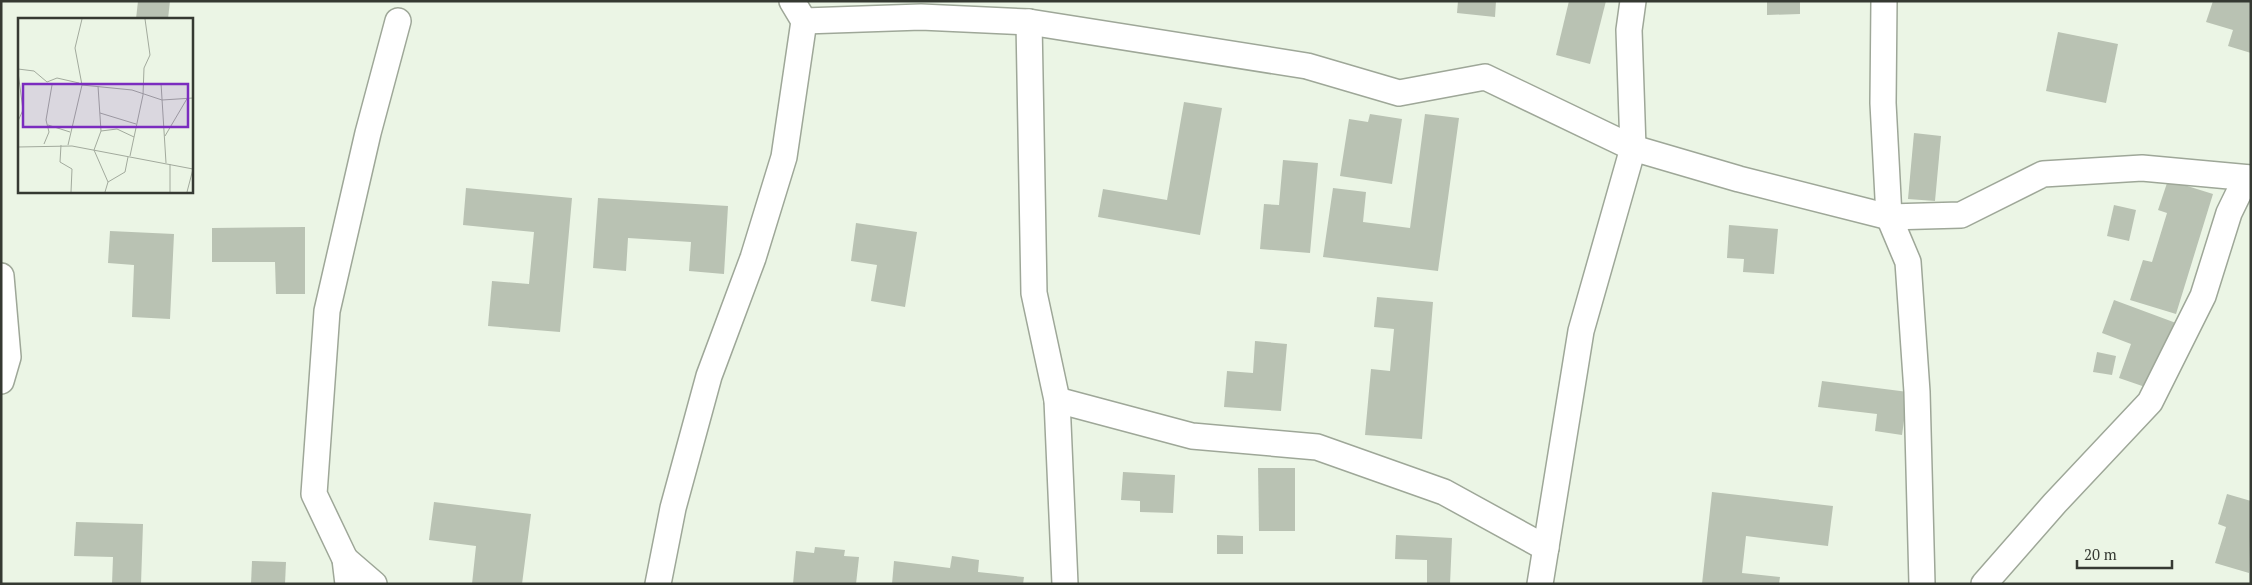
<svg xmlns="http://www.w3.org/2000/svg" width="2252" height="585" font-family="'PT Serif',serif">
	<rect width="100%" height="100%" fill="#ebf5e5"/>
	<!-- building -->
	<g fill="#b9c2b3">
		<path d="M138,1H170L168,19H136Z"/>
		<path d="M1458,1H1496L1495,17L1457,13Z"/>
		<path d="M1569,1H1606L1590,64L1556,55Z"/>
		<path d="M1767,1H1800V14L1767,15Z"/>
		<path d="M2213,1L2251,2V53L2228,46L2233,30L2206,22Z"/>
		<path d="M2058,32L2118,44L2106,103L2046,91Z"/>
		<path d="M1184,102L1222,108L1200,235L1098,217L1103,189L1167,200Z"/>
		<path d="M1370,114L1402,119L1392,184L1340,176L1349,119L1368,122Z"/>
		<path d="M1425,114L1459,118L1438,271L1323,257L1333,188L1366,192L1363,222L1410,228Z"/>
		<path d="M1914,133L1941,136L1935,201L1908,199Z"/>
		<path d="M1283,160L1318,163L1310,253L1260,249L1264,204L1279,205Z"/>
		<path d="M2168,180L2213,194L2176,314L2130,300L2143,260L2152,262L2167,213L2158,210Z"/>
		<path d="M466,188L572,198L560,332L488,326L492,281L529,284L534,232L463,225Z"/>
		<path d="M598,198L728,206L724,274L689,271L691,242L628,238L626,271L593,268Z"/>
		<path d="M2114,205L2136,210L2129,241L2107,236Z"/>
		<path d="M856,223L917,232L905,307L871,301L877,265L851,261Z"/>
		<path d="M1729,225L1778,229L1774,274L1743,272L1744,259L1727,258Z"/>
		<path d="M305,227V294H276L275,262H212V228Z"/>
		<path d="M110,231L174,234L170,319L132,317L134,265L108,263Z"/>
		<path d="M1377,297L1433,302L1422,439L1365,435L1371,369L1390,371L1394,329L1374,327Z"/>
		<path d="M2114,300L2176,323L2151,389L2119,378L2131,344L2102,333Z"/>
		<path d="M1255,341L1287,344L1281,411L1224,407L1227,371L1253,373Z"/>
		<path d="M2097,352L2116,356L2112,375L2093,372Z"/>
		<path d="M1822,381L1908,392L1902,435L1875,431L1877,414L1818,407Z"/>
		<path d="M1258,468H1295V531H1259Z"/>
		<path d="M1123,472L1175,475L1173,513L1140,512V501L1121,500Z"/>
		<path d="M1712,492L1833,506L1828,546L1746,536L1742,573L1780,577L1779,584H1702Z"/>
		<path d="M2227,494L2251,501L2249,573L2215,563L2226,527L2218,524Z"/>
		<path d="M434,502L531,514L522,584H472L476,546L429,540Z"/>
		<path d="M76,522L143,524L141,584H112L113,557L74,556Z"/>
		<path d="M1217,535L1243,536V554H1217Z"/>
		<path d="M1396,535L1452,538L1450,584H1427V560L1395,559Z"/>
		<path d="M815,547L845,550L844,556L859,557L856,584H793L796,551L814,553Z"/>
		<path d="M952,556L979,560L978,572L1024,577L1023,584H892L894,561L950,568Z"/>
		<path d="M252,561L286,562L285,584H251Z"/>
	</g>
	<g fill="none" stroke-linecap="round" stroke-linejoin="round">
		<!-- minor casing -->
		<g stroke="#9ea798" stroke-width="28">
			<g id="minor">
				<path d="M1884,1L1883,103L1889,217L1908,262L1917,392L1922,584"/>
				<path d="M804,21L921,17L1029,22L1307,66L1399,93L1485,77L1633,148L1739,179L1889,217L1961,215L2043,174L2142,168L2251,178"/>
				<path d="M1029,22L1034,293L1057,400L1065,584"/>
				<path d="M1,276L8,357L1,381"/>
				<path d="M1057,400L1192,436L1317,447L1444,492L1546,548"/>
				<path d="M345,559L374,584"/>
				<path d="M348,584L345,559L314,494L327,311L368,133L398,21"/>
				<path d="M658,584L673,508L709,376L753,258L784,157L804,21L792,1"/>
				<path d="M1540,584L1581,331L1633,148L1629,30L1633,1"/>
				<path d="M1984,584L2055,503L2150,402L2203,296L2229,213L2246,178"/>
			</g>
		</g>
		<!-- minor -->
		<use href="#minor" stroke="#fff" stroke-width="25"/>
	</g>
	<!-- overview -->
	<g transform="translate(18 18)">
		<rect width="175" height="175" fill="#ebf5e5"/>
		<path fill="none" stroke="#a2aa9d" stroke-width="1" d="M0,51L16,53L29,64L39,60L61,65M0,54L5,92L0,103M143,65L148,145M64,67L114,72L144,82L175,80M82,95L118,106M30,107L52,114M83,113L99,111L116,119M147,118L170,79M26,126L31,114L28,102L34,67M43,127L42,144L54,151L53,174M50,127L64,67L57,30L64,1M0,129L54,128L175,151M76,132L83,113L80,68M76,132L90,164L87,174M112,138L125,77L126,50L132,37L127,1M90,164L107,154L110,139M152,174V146M169,174L175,151"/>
		<path fill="#7b2cbf" fill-opacity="0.15" stroke="#7b2cbf" stroke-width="2.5" d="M5,66H170V109H5Z"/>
		<rect width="175" height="175" fill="none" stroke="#353932" stroke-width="2.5"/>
	</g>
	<!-- border -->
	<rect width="2252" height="585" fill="none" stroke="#353932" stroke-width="5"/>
	<!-- scale -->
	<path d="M2077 560v8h95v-8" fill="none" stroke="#353932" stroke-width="2.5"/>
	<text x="2084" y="560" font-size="15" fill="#353932" stroke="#ebf5e5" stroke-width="4" paint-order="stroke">20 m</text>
</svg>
